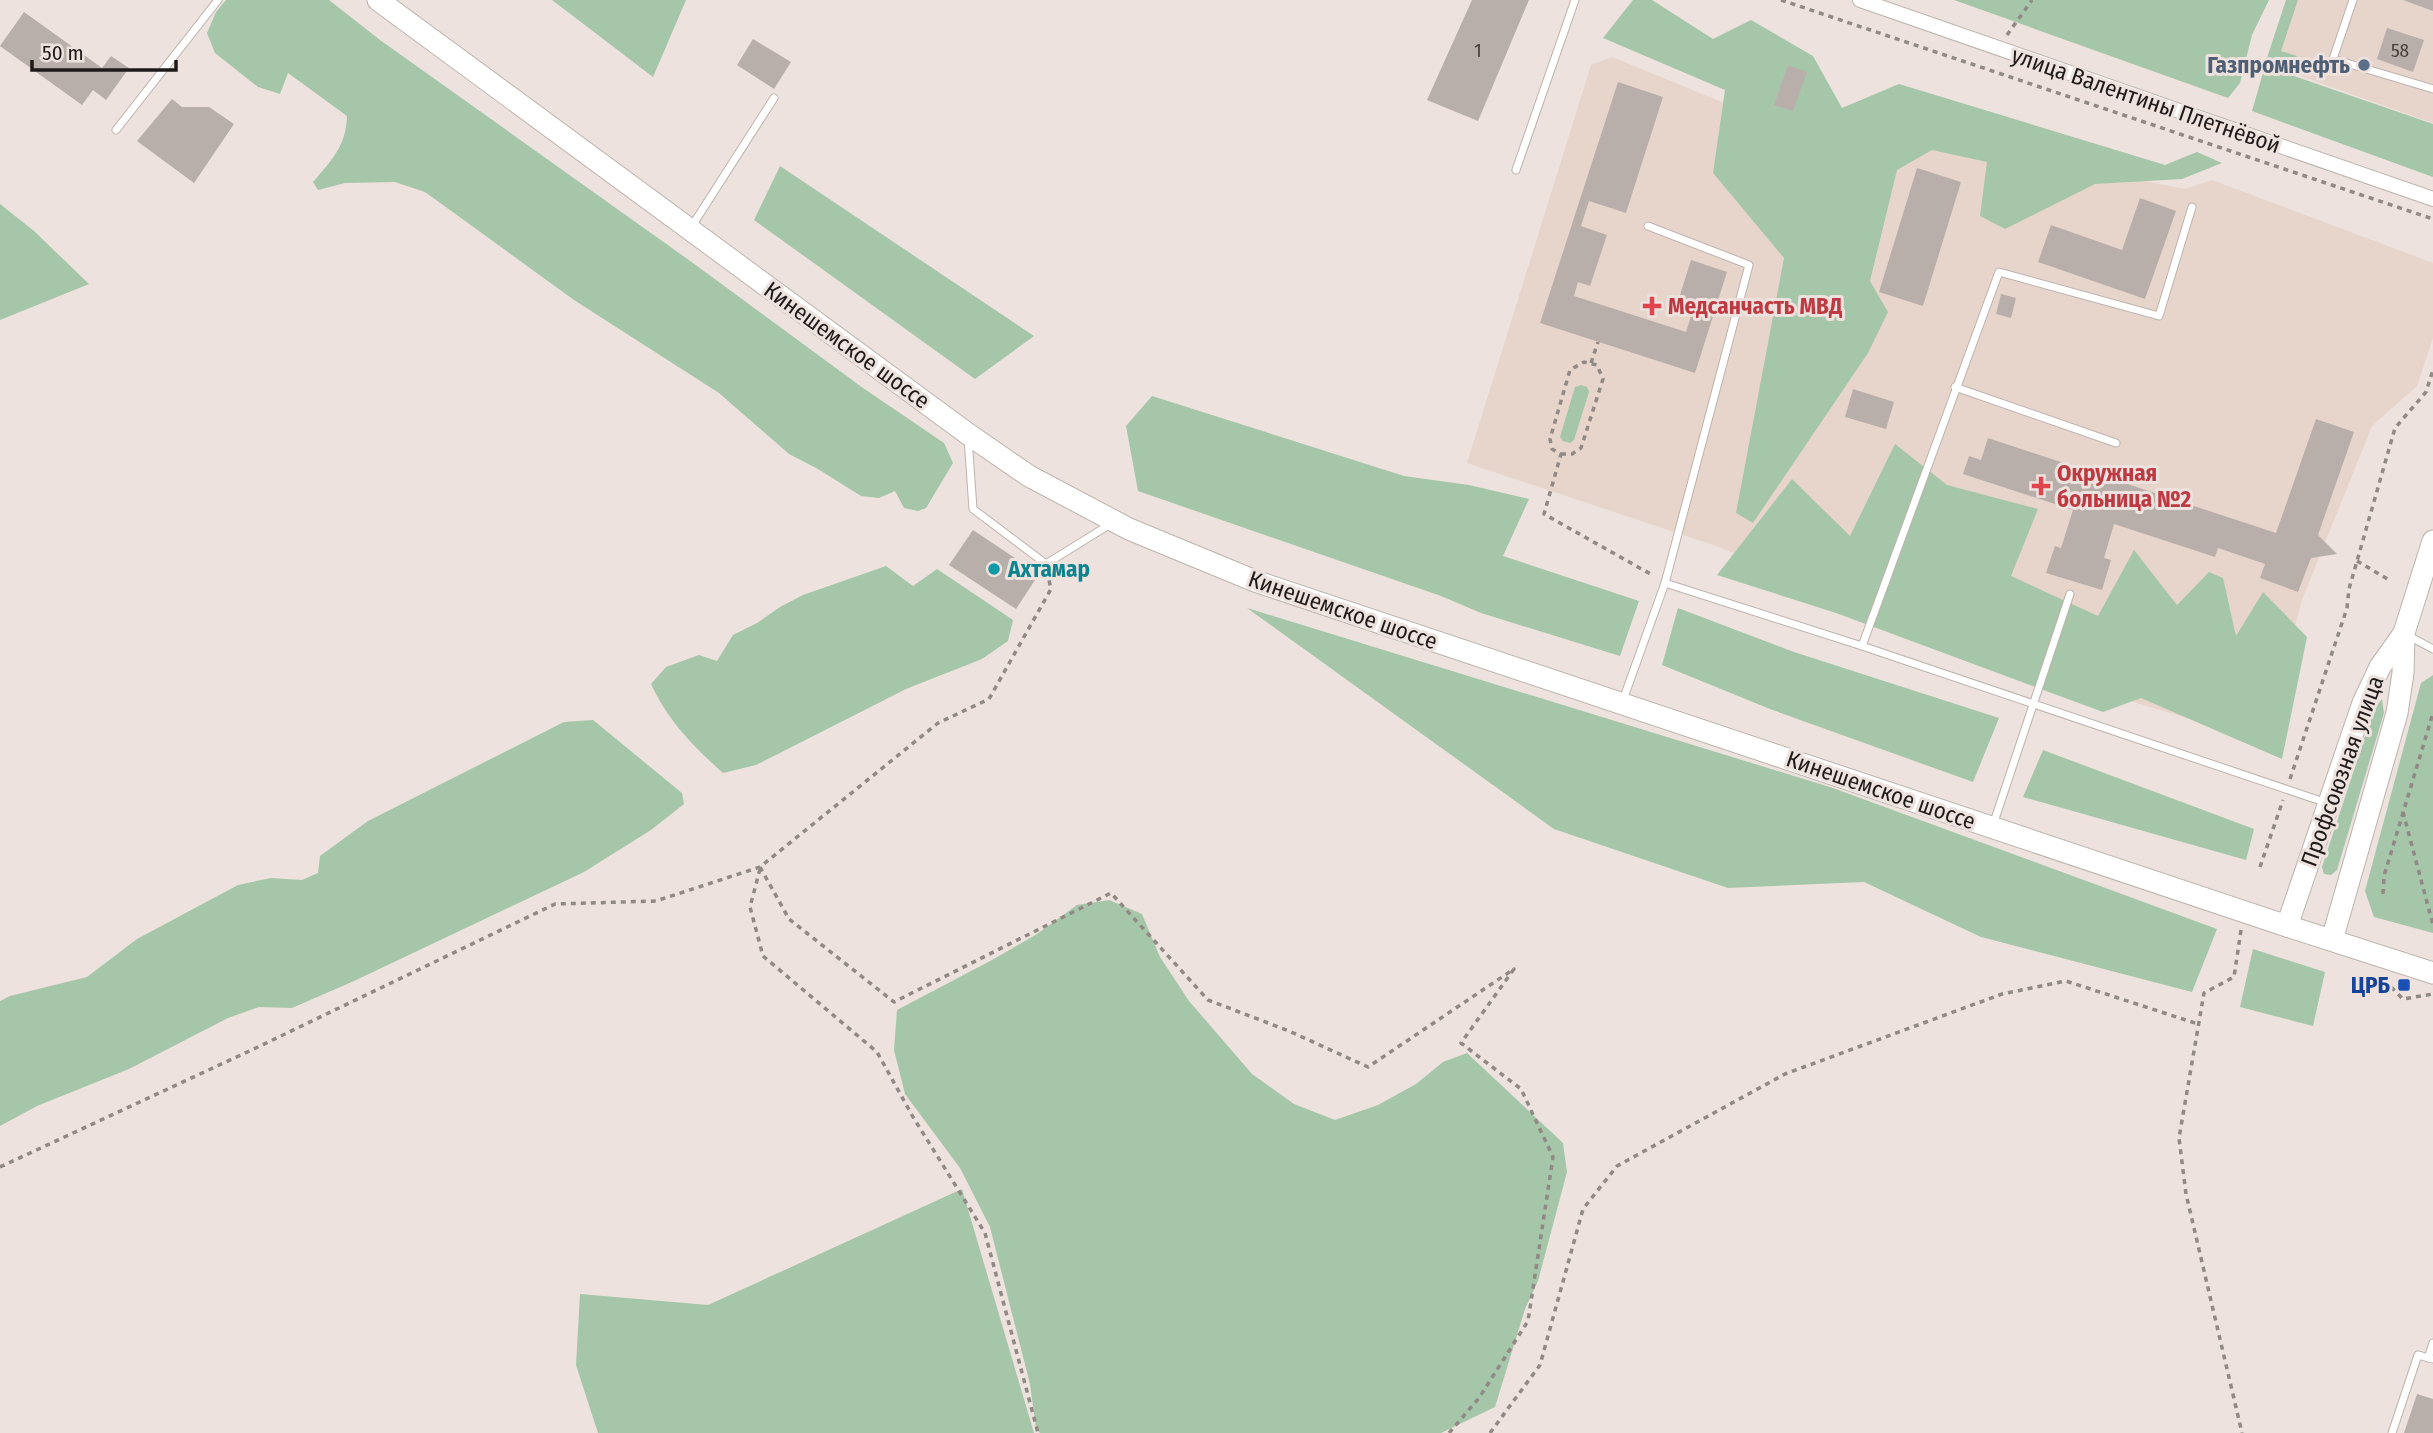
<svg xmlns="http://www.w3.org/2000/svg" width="2433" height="1433" font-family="'Fira Sans Condensed',sans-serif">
	<rect width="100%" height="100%" fill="#ede2dd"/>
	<!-- built -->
	<g fill="#e7d5cc">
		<path d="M2298,0H2433V123L2292,73L2297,57L2281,51Z"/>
		<path d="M1612,57L1837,149L1907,131L2184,189L2212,180L2433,263V338L2417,386L2372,426L2302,600L2264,741L2043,675L1716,546L1467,463L1591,65Z"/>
	</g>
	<!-- green -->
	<g fill="#a5c6a9">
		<path d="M226,0H329L380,40L693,263L863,388L944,443L953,463L926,508L918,511L904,508L895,491L879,498L861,496L818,469L789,454L719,393L574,300L425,192L395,182L345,183L318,190L313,182C332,160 346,146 347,116L288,73L280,94L258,87L215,53L207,33L216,12Z"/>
		<path d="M552,0H686L653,77Z"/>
		<path d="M1633,0H1652L1713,39L1751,20L1813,56L1842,108L1899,84L2165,165L2197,152L2222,163L2182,179L2095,184L2005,229L1980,216L1987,162L1932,150L1897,170L1870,281L1888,312L1868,353L1753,523L1736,513L1784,258L1713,173L1725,90L1603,38Z"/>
		<path d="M1954,0H2269L2252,35L2240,83L2228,98Z"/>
		<path d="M2286,0H2298L2281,51L2297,56L2292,73L2265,64Z"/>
		<path d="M2265,66L2433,124V177L2252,111Z"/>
		<path d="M780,166L1034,336L975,379L754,220Z"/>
		<path d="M0,204L34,231L89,284L0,320Z"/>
		<path d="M1581,385L1587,387L1589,392L1574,440L1570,443L1563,441L1560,437L1575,387Z"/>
		<path d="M1152,396L1404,476L1469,485L1529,499L1503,556L1639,601L1620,656L1481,613L1441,596L1138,491L1126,426Z"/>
		<path d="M1895,444L1947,485L2038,509L2011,576L2098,616L2134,550L2177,605L2209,572L2223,578L2236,636L2263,592L2307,637L2282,759L2141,698L2103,712L1836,613L1717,575L1792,479L1850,536Z"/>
		<path d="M886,566L913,586L937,569L1013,620L1008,641L982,659L906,689L756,765L723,773C692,745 669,722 651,684L666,667L699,655L717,661L733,635L757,623L780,607L803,595Z"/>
		<path d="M1247,608L1833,788L2217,929L2192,992L1981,937L1864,882L1728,888L1554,829Z"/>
		<path d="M1678,608L1794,652L1999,718L1973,782L1770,709L1662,665Z"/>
		<path d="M2433,675V933L2374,917L2365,891L2421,683Z"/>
		<path d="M2382,699L2384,713L2337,870L2331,875L2324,874L2322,867L2374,709Z"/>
		<path d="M593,720L682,793L684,804L651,830L584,872L354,981L292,1008L259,1007L228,1018L129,1069L37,1106L0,1126V1001L10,996L87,977L137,939L238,885L271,878L302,880L318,873L320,856L368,821L564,722Z"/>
		<path d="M2043,750L2254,829L2246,860L2023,797Z"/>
		<path d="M1109,900L1142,914L1160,957L1189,1001L1252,1074L1294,1104L1335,1120L1378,1105L1416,1084L1443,1062L1467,1053L1563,1143L1567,1172L1538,1281L1525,1309L1495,1407L1441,1433H1040L1036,1428L1030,1384L990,1227L960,1168L905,1094L894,1050L897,1010L992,960L1037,934L1077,905Z"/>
		<path d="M2253,949L2325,972L2313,1026L2240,1007Z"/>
		<path d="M962,1189L1034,1433H598L576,1365L580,1294L708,1305Z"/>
	</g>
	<!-- building -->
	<g fill="#b9afaa">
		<path d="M1472,0H1529L1478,121L1427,100Z"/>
		<path d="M2403,0H2433V11Z"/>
		<path d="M24,12L102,68L111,56L129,68L106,100L93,90L82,105L0,46Z"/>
		<path d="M2387,28L2424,40L2413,72L2377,59Z"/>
		<path d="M753,39L791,62L774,89L737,65Z"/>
		<path d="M1788,65L1807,72L1793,111L1774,105Z"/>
		<path d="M1618,82L1663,97L1626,213L1589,201L1581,226L1607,235L1590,286L1578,282L1574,296L1686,332L1691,316L1675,311L1691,260L1727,272L1695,373L1540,323Z"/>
		<path d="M172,99L182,107H209L234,124L194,183L137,141Z"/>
		<path d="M1917,168L1961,182L1923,306L1879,292Z"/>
		<path d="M2140,198L2176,211L2145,299L2038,262L2051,225L2122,250Z"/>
		<path d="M2001,294L2016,298L2011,318L1996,314Z"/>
		<path d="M1853,389L1894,402L1886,429L1845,417Z"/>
		<path d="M2316,419L2354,432L2318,535L2337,554L2311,558L2298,592L2260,578L2265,564L2218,548L2215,557L2114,524L2104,558L2111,560L2102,590L2046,573L2055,546L2061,548L2073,510L1963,474L1969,456L1981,460L1988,438L2276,533Z"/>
		<path d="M973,530L1039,574L1016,609L949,565Z"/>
		<path d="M2417,1394L2433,1399V1433H2404Z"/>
	</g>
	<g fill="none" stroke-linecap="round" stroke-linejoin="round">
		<!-- service casing -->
		<g stroke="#bcb3ad" stroke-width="9">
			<g id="service">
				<path d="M2353,0L2333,59L2433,89"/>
				<path d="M116,130L218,0"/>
				<path d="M1516,170L1575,0"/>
				<path d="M692,226L774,98"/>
				<path d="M1648,226L1749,265L1665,583"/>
				<path d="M1955,387L2116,443"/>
				<path d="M968,438L973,509L1046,564L1112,523"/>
				<path d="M2407,635L2433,649"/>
				<path d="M1862,646L2327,803"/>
				<path d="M1623,700L1665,583L1862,646L1999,272L2159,316L2192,207"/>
				<path d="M1993,825L2070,594"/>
				<path d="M2428,1358L2433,1343"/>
				<path d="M2392,1433L2418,1355L2433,1359"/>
			</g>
		</g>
		<!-- minor casing -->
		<g stroke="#bcb3ad" stroke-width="16">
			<path id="minor" d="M1860,0L2433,199"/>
		</g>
		<!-- secondary casing -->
		<g stroke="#bcb3ad" stroke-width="23">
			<g id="secondary">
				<path d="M378,0L968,434L1029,476L1129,529L1255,581L2287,926L2433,973"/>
				<path d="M2287,926L2363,703L2380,667L2404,633L2433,541"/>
				<path d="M2332,940L2397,713L2403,673L2404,633"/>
			</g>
		</g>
		<!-- path -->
		<g stroke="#918985" stroke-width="3.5" stroke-dasharray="5 5" stroke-linecap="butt">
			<path d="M1781,0L2433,219"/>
			<path d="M2007,35L2032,0"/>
			<path d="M1591,363L1598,342"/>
			<path d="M1561,454H1572L1581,448L1603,379L1597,365L1584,362L1570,370L1550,439L1552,449L1561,454L1544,514L1654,576"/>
			<path d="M2357,561L2391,581"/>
			<path d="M2290,779L2347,608L2349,589L2395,428L2426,392L2433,370"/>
			<path d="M2403,812L2433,925"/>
			<path d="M760,867L789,919L894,1002L1111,893L1208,1000L1289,1031L1368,1067L1514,969L1461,1043L1521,1089L1553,1157L1528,1321L1479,1398L1449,1433"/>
			<path d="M2260,867L2283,800"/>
			<path d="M760,869L750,907L763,956L877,1052L913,1117L985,1233L1038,1433"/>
			<path d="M2383,894L2384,876L2433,713"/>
			<path d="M2241,930L2234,977L2204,993L2179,1138L2186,1194L2242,1433"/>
			<path d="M2384,980L2403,999L2433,994"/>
			<path d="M0,1167L258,1047L555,904L656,901L760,867L938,723L989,699L1051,589L1048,576"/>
			<path d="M1490,1433L1540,1365L1583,1209L1617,1166L1785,1074L2002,994L2066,981L2198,1024"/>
		</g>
		<!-- service -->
		<use href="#service" stroke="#fff" stroke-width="7"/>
		<!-- minor -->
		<use href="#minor" stroke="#fff" stroke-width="14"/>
		<!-- secondary -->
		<use href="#secondary" stroke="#fff" stroke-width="21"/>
	</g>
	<!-- markers -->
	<circle fill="#5c6f8a" stroke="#ede2dd" stroke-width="2.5" cx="2364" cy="65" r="7"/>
	<g fill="#e0444e" stroke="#ede2dd" stroke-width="2.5">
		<path d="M1648.5 295.5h7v7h7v7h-7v7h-7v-7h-7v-7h7z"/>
		<path d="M2037.5 475.5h7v7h7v7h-7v7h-7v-7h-7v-7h7z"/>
	</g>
	<circle fill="#0f9aa8" stroke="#ede2dd" stroke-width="2.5" cx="994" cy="569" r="7"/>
	<rect fill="#1a4fb4" stroke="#ede2dd" stroke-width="2.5" x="2397" y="978" width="14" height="14" rx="3.5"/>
	<g text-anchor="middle" stroke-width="6" stroke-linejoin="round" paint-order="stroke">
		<!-- number labels -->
		<g font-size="19" fill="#453f3d">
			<text x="1478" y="57">1</text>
			<text x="2400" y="57">58</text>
		</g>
		<!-- service labels -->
		<g font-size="23" font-weight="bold" fill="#4e5e75" stroke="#ede2dd" text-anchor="end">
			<text x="2350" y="73">Газпромнефть</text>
		</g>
		<!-- street labels -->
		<g font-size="23" fill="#1e1a19" stroke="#ede2dd">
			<text transform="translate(2146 100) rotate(19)" y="8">улица Валентины Плетнёвой</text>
			<text transform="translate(847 345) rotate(36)" y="8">Кинешемское шоссе</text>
			<text transform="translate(1343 610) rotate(19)" y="8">Кинешемское шоссе</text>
			<text transform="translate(2342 771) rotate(-70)" y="8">Профсоюзная улица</text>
			<text transform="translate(1881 790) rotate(19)" y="8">Кинешемское шоссе</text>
		</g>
		<!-- health labels -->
		<g font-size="23" font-weight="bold" fill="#be3a42" stroke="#ede2dd" text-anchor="start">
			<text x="1668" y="314">Медсанчасть МВД</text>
			<text x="2057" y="481">Окружная<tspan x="2057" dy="26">больница №2</tspan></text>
		</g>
		<!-- culture labels -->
		<g font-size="23" font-weight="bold" fill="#0d838f" stroke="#ede2dd" text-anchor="start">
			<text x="1008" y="577">Ахтамар</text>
		</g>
		<!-- transit labels -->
		<g font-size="23" font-weight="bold" fill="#164399" stroke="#ede2dd" text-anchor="end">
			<text x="2390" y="993">ЦРБ</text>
		</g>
	</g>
	<!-- scale -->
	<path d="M32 60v10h144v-10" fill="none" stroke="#1e1a19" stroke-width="3.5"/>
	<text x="42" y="60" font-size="21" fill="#1e1a19" stroke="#ede2dd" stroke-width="5" paint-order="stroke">50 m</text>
</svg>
